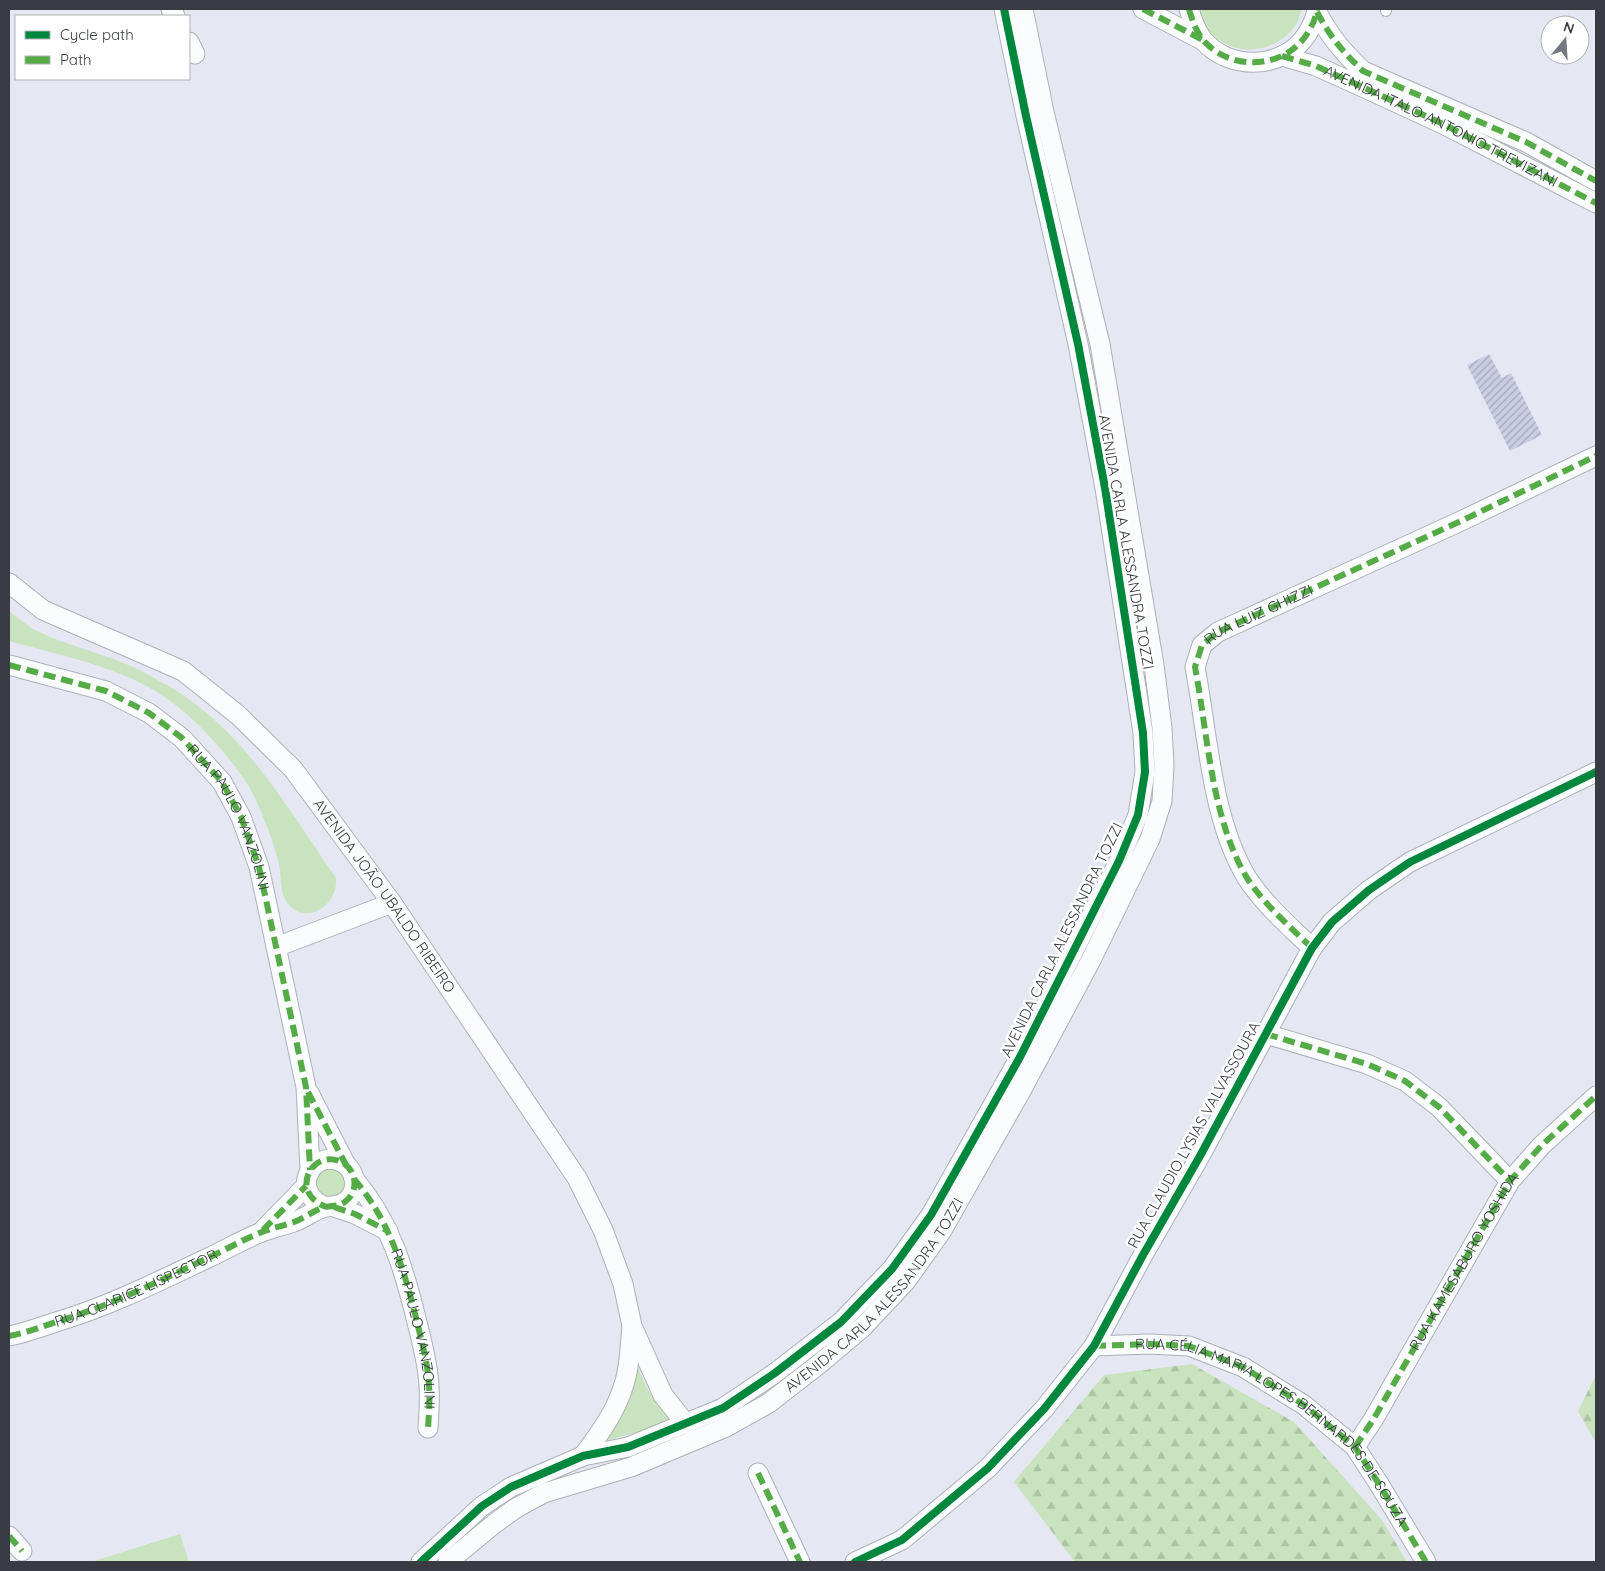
<svg xmlns="http://www.w3.org/2000/svg" width="1605" height="1571" font-family="Quicksand,sans-serif">
	<defs>
		<pattern id="forest-firs" width="22" height="20" patternUnits="userSpaceOnUse" patternTransform="scale(1.25)"><rect width="22" height="20" fill="#c8e3be"/><path d="M5 1l3.5 6h-7zM16 11l3.5 6h-7z" fill="#adc4a4"/></pattern>
		<pattern id="building-hatch" width="6" height="6" patternUnits="userSpaceOnUse" patternTransform="scale(1.25)"><rect width="6" height="6" fill="#cacee3"/><path d="M-1 1l2-2M0 6l6-6M5 7l2-2" fill="none" stroke="#a5a8ba"/></pattern>
	</defs>
	<rect width="100%" height="100%" fill="#e5e8f3"/>
	<!-- green -->
	<g fill="#c8e3be">
		<path d="M1197,9H1302C1300,13 1299,19 1297,23C1279,53 1237,58 1213,35C1206,28 1199,19 1197,9Z"/>
		<path d="M9,611C18,618 27,626 37,631C66,645 97,652 126,664C141,670 156,679 170,687C245,731 288,809 336,878C339,907 301,929 285,899C279,888 282,873 278,861C273,840 264,818 255,798C246,779 233,764 220,748C207,733 193,719 177,706C130,668 65,657 9,641Z"/>
		<circle cx="332" cy="1184" r="16"/>
		<path d="M635,1369H639C645,1389 655,1402 671,1415V1418L642,1431L608,1440H604C622,1413 630,1402 635,1369Z"/>
		<path d="M180,1534L189,1562H91Z"/>
	</g>
	<!-- forest -->
	<g fill="url(#forest-firs)">
		<path d="M1192,1364L1294,1422L1382,1520L1407,1562H1075L1014,1482L1104,1375Z"/>
		<path d="M1596,1375V1443L1578,1411Z"/>
	</g>
	<!-- building -->
	<path fill="url(#building-hatch)" d="M1489,354L1502,378L1511,373L1542,435L1510,451L1467,365Z"/>
	<g fill="none" stroke-linecap="round" stroke-linejoin="round">
		<!-- lane casing -->
		<g stroke="#adb0b8" stroke-width="12">
			<path id="lane" d="M1386,11V9"/>
		</g>
		<!-- street casing -->
		<g stroke="#adb0b8" stroke-width="21">
			<g id="street">
				<path d="M171,9L175,16"/>
				<path d="M1143,9L1202,40"/>
				<path d="M1189,9C1192,20 1196,31 1203,40C1230,72 1285,69 1307,34C1312,26 1316,18 1317,9"/>
				<path d="M1317,12C1330,37 1343,52 1363,71L1526,142L1596,181"/>
				<path d="M189,42L195,54"/>
				<path d="M1282,56L1316,66L1356,84L1443,124L1596,203"/>
				<path id="s1" d="M9,583L43,610L183,671L238,715L293,769L392,903L577,1178L603,1230L623,1284L632,1326L650,1366L663,1395L686,1424"/>
				<path d="M9,665L106,691L149,713L182,738L222,782L241,817L259,867L306,1087L310,1170"/>
				<path d="M276,947L392,903"/>
				<path d="M1312,948C1289,926 1264,904 1247,878C1211,818 1208,735 1195,667L1202,645L1218,632L1461,521L1596,456"/>
				<path d="M1266,1034L1367,1064L1405,1081L1439,1107L1510,1181"/>
				<path d="M309,1093L346,1165"/>
				<path id="s2" d="M354,1179C390,1221 404,1269 417,1322C422,1343 428,1364 429,1386C430,1400 429,1414 428,1428"/>
				<path d="M334,1207L355,1214L388,1231"/>
				<path d="M264,1229L306,1186"/>
				<path id="s3" d="M9,1336C25,1333 41,1327 56,1322C110,1306 159,1281 210,1257C227,1249 244,1239 262,1232C272,1228 283,1226 294,1222C305,1218 314,1210 325,1207C333,1205 339,1207 346,1201C360,1190 356,1167 339,1161C311,1150 289,1193 326,1207"/>
				<path id="s4" d="M1094,1346L1149,1344L1189,1346L1243,1367L1304,1405L1355,1447L1379,1484L1426,1562"/>
				<path id="s5" d="M1355,1447L1373,1420L1510,1181L1542,1145L1596,1096"/>
				<path d="M583,1456C601,1432 617,1410 625,1381C630,1364 630,1345 632,1327"/>
				<path d="M758,1473L800,1562"/>
				<path d="M9,1536L22,1551"/>
				<path d="M421,1562L482,1506L511,1487L583,1456L628,1447L723,1408L775,1373L841,1322L892,1269L931,1215L1020,1057L1119,861L1138,815L1145,772L1143,733L1105,488L1078,344L1026,116L1004,9"/>
				<path id="s6" d="M448,1562L494,1524L516,1508L544,1493L631,1467L726,1427L769,1403L818,1365L862,1328L906,1281L941,1232L1021,1091L1091,960L1150,839L1162,801L1164,765L1162,728L1154,665L1100,344L1044,112L1023,9"/>
				<path d="M855,1562L902,1540L988,1468L1044,1409L1094,1346L1143,1255L1200,1156L1312,948L1332,922L1369,890L1410,862L1596,772"/>
			</g>
		</g>
		<!-- lane -->
		<use href="#lane" stroke="#fbfcfd" stroke-width="10"/>
		<!-- street -->
		<use href="#street" stroke="#fbfcfd" stroke-width="19"/>
		<!-- quiet -->
		<g stroke="#55ac47" stroke-width="6" stroke-dasharray="12 6" stroke-linecap="butt">
			<path d="M1143,9L1203,40"/>
			<path d="M1189,9C1192,20 1196,31 1203,40C1230,72 1285,69 1307,34C1312,26 1316,18 1317,9"/>
			<path d="M1317,12C1330,37 1343,52 1363,71L1526,142L1596,181"/>
			<path id="s7" d="M1282,56L1316,66L1356,84L1443,124L1596,203"/>
			<path id="s8" d="M9,665L106,691L149,713L182,738L222,782L241,817L259,867L306,1087L310,1170"/>
			<path id="s9" d="M1312,948C1289,926 1264,904 1247,878C1211,818 1208,735 1195,667L1202,645L1218,632L1461,521L1596,456"/>
			<path d="M1266,1034L1367,1064L1405,1081L1439,1107L1510,1181"/>
			<path d="M308,1092L346,1165"/>
			<path d="M354,1179C390,1221 404,1269 417,1322C422,1343 428,1364 429,1386C430,1400 429,1414 428,1428"/>
			<path d="M334,1207L355,1214L388,1231"/>
			<path d="M263,1230L306,1186"/>
			<path d="M9,1336C25,1333 41,1327 56,1322C110,1306 159,1281 210,1257C227,1249 244,1239 262,1232C272,1228 283,1226 294,1222C305,1218 314,1210 325,1207C333,1205 339,1207 346,1201C360,1190 356,1167 339,1161C311,1150 289,1193 326,1207"/>
			<path d="M1094,1346L1149,1344L1189,1346L1243,1367L1304,1405L1355,1447L1379,1484L1426,1562"/>
			<path d="M1355,1447L1373,1420L1510,1181L1542,1145L1596,1096"/>
			<path d="M758,1473L800,1562"/>
			<path d="M9,1536L22,1551"/>
		</g>
		<!-- cycleway casing -->
		<g stroke="#fff" stroke-width="11">
			<g id="cycleway">
				<path d="M421,1562L482,1506L511,1487L583,1456L628,1447L723,1408L775,1373L841,1322L892,1269L931,1215L1020,1057L1119,861L1138,815L1145,772L1143,733L1105,488L1078,344L1026,116L1004,9"/>
				<path d="M855,1562L902,1540L988,1468L1044,1409L1094,1346L1143,1255L1200,1156L1312,948L1332,922L1369,890L1410,862L1596,772"/>
			</g>
		</g>
		<!-- cycleway -->
		<use href="#cycleway" stroke="#00873e" stroke-width="8"/>
	</g>
	<g text-anchor="middle" stroke-width="5" stroke-linejoin="round" paint-order="stroke">
		<!-- street labels -->
		<g font-size="15" fill="#393b43" stroke="#fff">
			<text dy="5" stroke="none"><textPath href="#s7" startOffset="174">AVENIDA ITALO ANTONIO TREVIZANI</textPath></text>
			<text transform="translate(1126 542) rotate(80)" y="5">AVENIDA CARLA ALESSANDRA TOZZI</text>
			<text dy="5" stroke="none"><textPath href="#s9" startOffset="402">RUA LUIZ GHIZZI</textPath></text>
			<text dy="5" stroke="none"><textPath href="#s8" startOffset="284">RUA PAULO VANZOLINI</textPath></text>
			<text dy="5" stroke="none"><textPath href="#s1" startOffset="500">AVENIDA JOÃO UBALDO RIBEIRO</textPath></text>
			<text transform="translate(1062 940) rotate(-64)" y="5">AVENIDA CARLA ALESSANDRA TOZZI</text>
			<text transform="translate(1194 1135) rotate(-61)" y="5">RUA CLAUDIO LYSIAS VALVASSOURA</text>
			<text dy="5" stroke="none"><textPath href="#s5" startOffset="215">RUA KAMESABURO YOSHIDA</textPath></text>
			<text dy="5" stroke="none"><textPath href="#s3" startOffset="136">RUA CLARICE LISPECTOR</textPath></text>
			<text dy="5" stroke="none"><textPath href="#s6" startOffset="514">AVENIDA CARLA ALESSANDRA TOZZI</textPath></text>
			<text dy="5" stroke="none"><textPath href="#s2" startOffset="164">RUA PAULO VANZOLINI</textPath></text>
			<text dy="5" stroke="none"><textPath href="#s4" startOffset="212">RUA CÉLIA MARIA LOPES BERNARDES DE SOUZA</textPath></text>
		</g>
	</g>
	<!-- border -->
	<rect width="1605" height="1571" fill="none" stroke="#393b43" stroke-width="20"/>
	<!-- legend -->
	<rect x="15" y="15" width="175" height="65" fill="#ffffff" stroke="#b0b1b4"/>
	<rect x="25" y="31" width="25" height="8" fill="#00873e" stroke="#b0b1b4"/>
	<text x="60" y="40" font-size="15" fill="#393b43">Cycle path</text>
	<rect x="25" y="56" width="25" height="8" fill="#55ac47" stroke="#b0b1b4"/>
	<text x="60" y="65" font-size="15" fill="#393b43">Path</text>
	<!-- north arrow -->
	<g transform="translate(1565 40) rotate(18)"><circle r="24" fill="#ffffff" stroke="#b0b1b4"/>
	<path d="M0-4L9 19L0 12L-9 19Z" fill="#757881"/>
	<text y="-8" font-size="14" font-weight="bold" text-anchor="middle" fill="#393b43">N</text>
	</g>
</svg>
